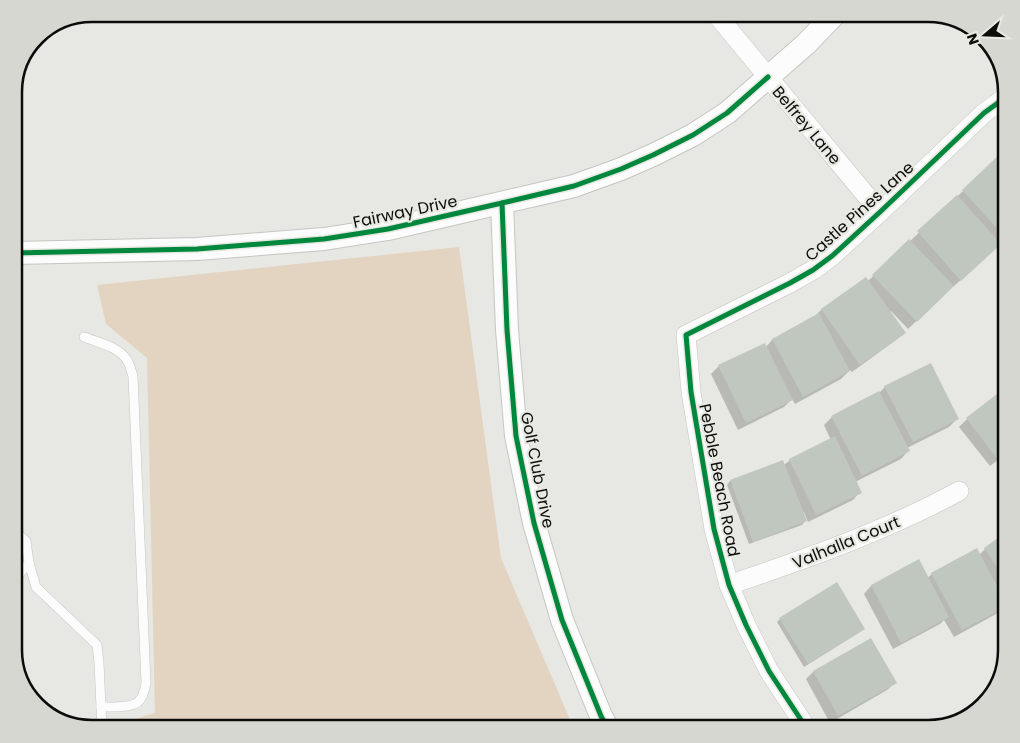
<svg xmlns="http://www.w3.org/2000/svg" width="1020" height="743" font-family="Poppins,sans-serif">
	<rect width="100%" height="100%" fill="#e7e8e3"/>
	<!-- green -->
	<path fill="#e3d3c1" d="M459,247L501,558L574,729H121V723L155,713L147,358L106,324L97,285Z"/>
	<!-- shadow -->
	<g fill="#0003">
		<path d="M1000,156L1006,163V235L998,243L992,252L953,287H952L908,329L891,311L890,312L904,333L896,340L852,372L850,370L841,379L795,404L792,399L784,407L738,430L711,374L719,366L766,347L772,340L814,317L821,310L866,278L868,281Z"/>
		<path d="M1006,274V286L1002,278Z"/>
		<path d="M885,387L957,419L949,427L907,448L908,451L901,459L855,482L860,492L853,500L808,522L804,512L802,513L805,521L802,525L749,544L727,485L730,481L782,461L784,465L790,460L831,440L824,425L832,417L879,393Z"/>
		<path d="M1006,388V454L990,466L959,427L967,419Z"/>
		<path d="M1006,481V516L999,515Z"/>
		<path d="M1006,534V599L999,588L998,589L1006,606L998,613L954,637L944,620L940,624L893,649L864,594L871,586L918,561L927,578L932,574L979,555L985,549Z"/>
		<path d="M780,619L864,628L860,632L804,667L777,622Z"/>
		<path d="M813,672L895,683L887,690L830,723L806,679Z"/>
	</g>
	<!-- building -->
	<g fill="#c0c7be">
		<path d="M1000,154L1006,161V236L1005,237L962,190Z"/>
		<path d="M957,195L1001,244L961,281L917,231Z"/>
		<path d="M909,239L954,286L917,322L872,275Z"/>
		<path d="M866,277L906,333L860,365L821,309Z"/>
		<path d="M819,313L850,371L803,397L772,339Z"/>
		<path d="M765,343L793,400L746,423L718,365Z"/>
		<path d="M931,363L959,419L913,442L884,386Z"/>
		<path d="M1006,387V453L998,460L966,418Z"/>
		<path d="M879,391L910,451L862,476L831,416Z"/>
		<path d="M835,436L862,493L816,515L789,459Z"/>
		<path d="M783,460L807,521L753,542L730,480Z"/>
		<path d="M1006,532V580L984,548Z"/>
		<path d="M977,548L1006,603V607L962,630L931,573Z"/>
		<path d="M919,559L949,617L901,643L871,585Z"/>
		<path d="M837,582L865,629L808,664L779,618Z"/>
		<path d="M871,638L897,683L838,716L813,671Z"/>
	</g>
	<g fill="none" stroke-linecap="round" stroke-linejoin="round">
		<!-- service casing -->
		<g stroke="#c5c6c2" stroke-width="10">
			<g id="service">
				<path d="M84,337C99,343 118,346 127,360C130,364 131,371 133,376L146,683C145,689 143,698 138,702C131,708 110,707 101,707"/>
				<path d="M14,530L26,541L29,563L36,587L97,645L99,663L102,729"/>
				<path d="M14,580L29,563"/>
			</g>
		</g>
		<!-- minor casing -->
		<g stroke="#c5c6c2" stroke-width="20">
			<g id="minor">
				<path d="M716,14L768,77L880,212"/>
				<path d="M729,585C808,558 886,531 959,491"/>
				<path d="M807,729L769,671L746,625L729,585L714,529L691,392L686,335L790,283L813,270L832,256L880,212L984,113L1006,97"/>
			</g>
		</g>
		<!-- tertiary casing -->
		<g stroke="#c5c6c2" stroke-width="24">
			<g id="tertiary">
				<path d="M502,203L507,330L516,436L534,523L562,620L601,716L608,729"/>
				<path d="M14,253L197,249L324,239L388,229L574,186L621,169L653,155L693,135L727,113L806,44L835,14"/>
			</g>
		</g>
		<!-- service -->
		<use href="#service" stroke="#fbfcfb" stroke-width="9"/>
		<!-- minor -->
		<use href="#minor" stroke="#fbfcfb" stroke-width="19"/>
		<!-- tertiary -->
		<use href="#tertiary" stroke="#fbfcfb" stroke-width="22"/>
		<!-- cycleway casing -->
		<g stroke="#e8e9e2" stroke-width="8">
			<g id="cycleway">
				<path d="M502,203L507,330L516,436L534,523L562,620L601,716L608,729"/>
				<path d="M14,253L197,249L324,239L388,229L502,203L574,186L621,169L653,155L693,135L727,113L768,77"/>
				<path d="M807,729L769,671L746,625L729,585L714,529L691,392L686,335L790,283L813,270L832,256L880,212L984,113L1006,97"/>
			</g>
		</g>
		<!-- cycleway -->
		<use href="#cycleway" stroke="#00873e" stroke-width="5"/>
	</g>
	<g text-anchor="middle" stroke-width="4.5" stroke-linejoin="round" paint-order="stroke">
		<!-- street labels -->
		<g font-size="16" fill="#0c0d0a" stroke="#e8e9e2">
			<text transform="translate(807 125) rotate(50)" y="6">Belfrey Lane</text>
			<text transform="translate(405 211) rotate(-12)" y="6">Fairway Drive</text>
			<text transform="translate(859 211) rotate(-42)" y="6">Castle Pines Lane</text>
			<text transform="translate(538 470) rotate(79)" y="6">Golf Club Drive</text>
			<text transform="translate(720 480) rotate(79)" y="6">Pebble Beach Road</text>
			<text transform="translate(846 542) rotate(-22)" y="6">Valhalla Court</text>
		</g>
	</g>
	<!-- crop -->
	<path d="M0 0H1020V743H0ZM92 22H928A70 70 0 0 1 998 92V650A70 70 0 0 1 928 720H92A70 70 0 0 1 22 650V92A70 70 0 0 1 92 22Z" fill="#d6d7d1" fill-rule="evenodd"/>
	<path fill="none" stroke="#0c0d0a" stroke-width="2.5" d="M92 22H928A70 70 0 0 1 998 92V650A70 70 0 0 1 928 720H92A70 70 0 0 1 22 650V92A70 70 0 0 1 92 22Z"/>
	<!-- north arrow -->
	<g transform="translate(985 35) rotate(251)" stroke="#e8e9e2" stroke-width="4" paint-order="stroke">
	<path d="M0-4L9 19L0 12L-9 19Z" fill="#0c0d0a"/>
	<text y="-8" font-size="14" font-weight="bold" text-anchor="middle" fill="#0c0d0a">N</text>
	</g>
</svg>
